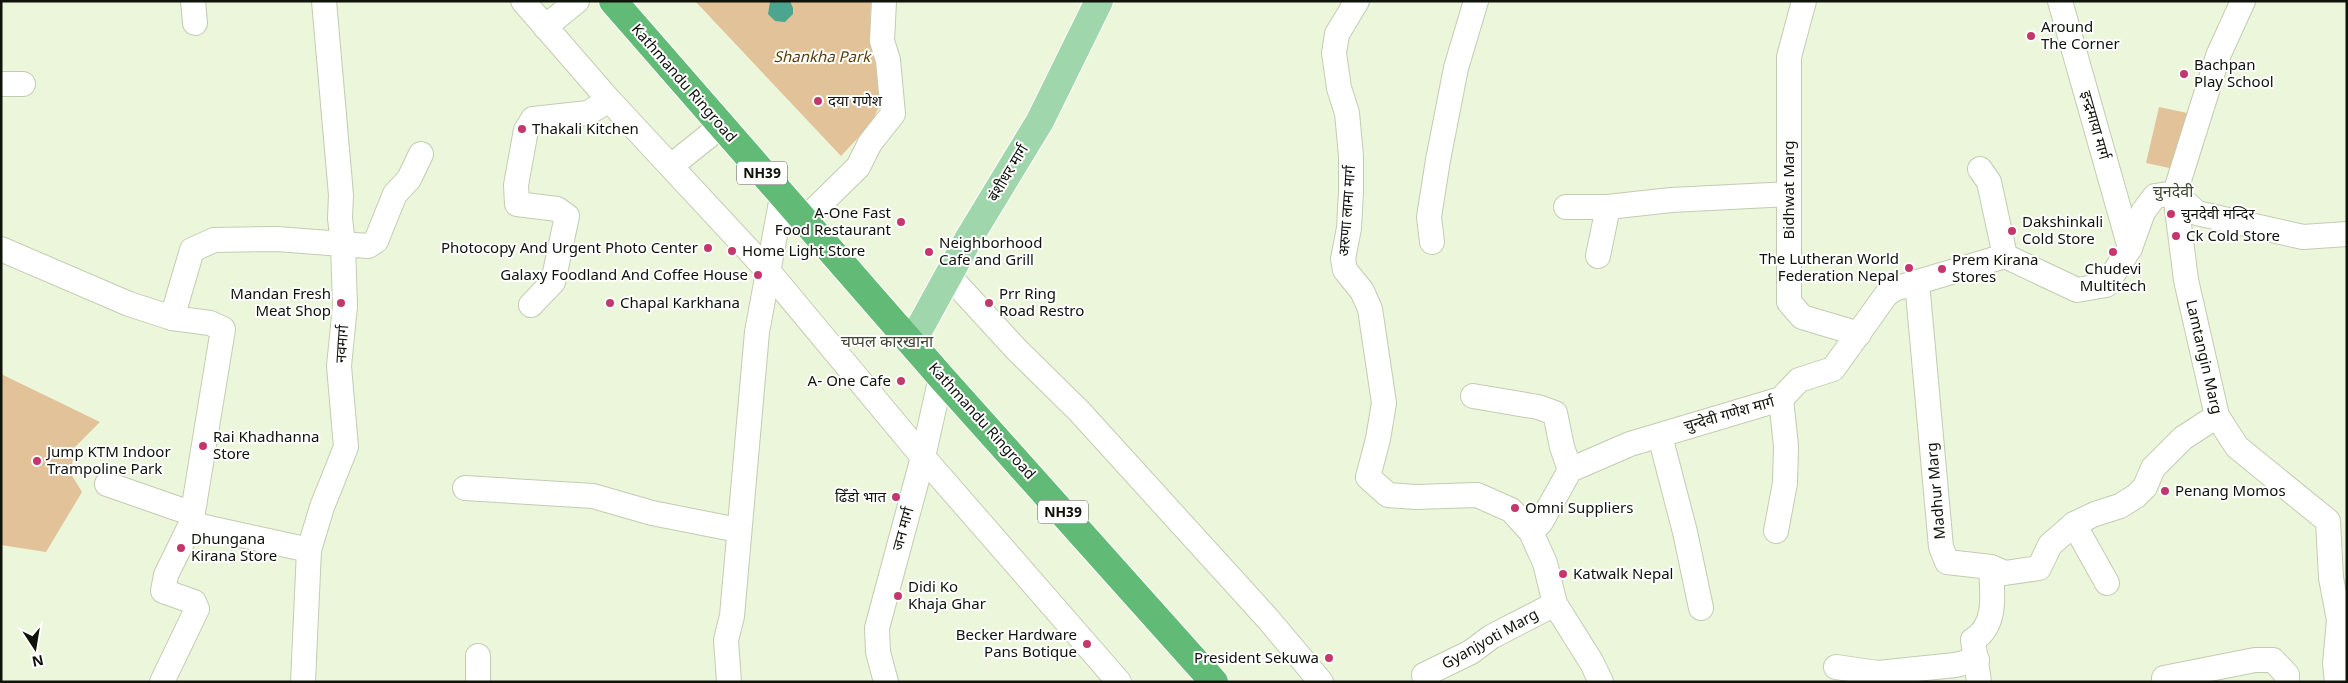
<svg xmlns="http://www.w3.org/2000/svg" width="2348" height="683" font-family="Georgia,'Noto Sans Devanagari',serif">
	<rect width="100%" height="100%" fill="#ecf6db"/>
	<!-- green -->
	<g fill="#e2c298">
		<path d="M695,1H871L870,24L885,92L872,123L841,156Z"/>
		<path d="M2159,107L2187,113L2174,169L2146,163Z"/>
		<path d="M1,374L100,422L74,448L71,474L82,492L46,552L1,545Z"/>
	</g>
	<!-- water -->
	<path fill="#4ca58e" d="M772,1H790L793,8V14L785,22L775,21L768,14L770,2Z"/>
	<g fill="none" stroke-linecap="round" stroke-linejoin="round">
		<!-- minor casing -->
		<g stroke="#c2ccb2" stroke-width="26">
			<g id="minor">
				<path d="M193,1L195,23"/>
				<path d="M523,1L609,100L769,272L923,457L1119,682"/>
				<path d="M1357,1L1337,34L1334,53L1339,88L1347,113L1351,156V192L1349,228L1343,259L1345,270L1362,291L1370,309L1384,403L1378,439L1368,477L1388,495L1416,497L1477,495L1511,510L1531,532L1545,563L1555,604L1592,663L1601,682"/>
				<path d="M1804,1L1789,57V302L1802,317L1859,334"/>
				<path d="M2060,1L2130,248"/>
				<path d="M2243,1L2218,56L2175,193L2186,280L2217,416L2237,447L2328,521L2331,578L2339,620L2335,664L2337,682"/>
				<path d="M545,27L577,1"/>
				<path d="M1,84H23"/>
				<path d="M671,166L721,126"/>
				<path d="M1980,169L1989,182L2005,256"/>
				<path d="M2175,193L2197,213L2303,237L2347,234"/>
				<path d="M1566,207H1608L1671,200L1789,194"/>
				<path d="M804,220L858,167L870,143L893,114L888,60L882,41L884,1"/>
				<path d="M1432,242L1429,217L1438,160L1456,68L1476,1"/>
				<path d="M1,249L129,304L172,318L210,323L223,329L191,524L166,575L163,591L194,602L197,609L162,682"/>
				<path d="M1598,256L1608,207"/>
				<path d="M2005,256L2077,290L2106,285L2130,248L2143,212L2155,196L2175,193"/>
				<path d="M949,276L1016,349L1079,411L1268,619L1321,682"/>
				<path d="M1917,282L1941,547L1947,562L1991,567C1992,592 1998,625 1973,640L1979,682"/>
				<path d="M531,305L553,282L567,216L557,209L517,204L516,185L526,130L533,119L588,113L609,100"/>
				<path d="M172,318L192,250L214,240L277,239L368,246L376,241L395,194L409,179L421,154"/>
				<path d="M1473,396L1538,407L1555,413L1562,447L1570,470"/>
				<path d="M1660,436L1685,532L1701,608"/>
				<path d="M107,484L193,514"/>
				<path d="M465,488L593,496L652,513L738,530"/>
				<path d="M191,524L309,550"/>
				<path d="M2074,524L2107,583"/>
				<path d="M1776,531L1785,483L1786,446L1781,399"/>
				<path d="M1531,532L1541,522L1570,470L1630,444L1781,399L1799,380L1833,369L1886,295L1894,289L2005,256"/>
				<path d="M1991,567L2005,573L2039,568L2050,545L2074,524L2095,514L2120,506L2136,496L2145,487L2153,468L2183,438L2217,416"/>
				<path d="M1836,667L1878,673L1955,665L1977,660"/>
				<path d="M1424,675L1471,652L1491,637L1555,604"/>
				<path d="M2164,678L2255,660H2273L2287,675V682"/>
				<path d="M303,682L309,550L322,507L346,447L339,366L345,306L343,245L340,218L341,195L324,1"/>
				<path d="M478,682V656"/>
				<path d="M729,682L726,640L732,616L757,332L782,197"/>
				<path d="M886,682L878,652L877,628L923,457L941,377"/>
			</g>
		</g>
		<!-- major casing -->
		<g stroke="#fff" stroke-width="30">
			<path id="major" d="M912,342L969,238L1040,121L1099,1"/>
		</g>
		<!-- highway casing -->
		<g stroke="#fff" stroke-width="30">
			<path id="highway" d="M613,1L941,377L1214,682"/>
		</g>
		<!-- minor -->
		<use href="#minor" stroke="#fff" stroke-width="24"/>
		<!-- major -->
		<use href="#major" stroke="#a0d6ac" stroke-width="28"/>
		<!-- highway -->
		<use href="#highway" stroke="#61ba75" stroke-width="28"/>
	</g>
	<!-- markers -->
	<g fill="#c3376d" stroke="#fff" stroke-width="2">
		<circle cx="2031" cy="36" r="5"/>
		<circle cx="2184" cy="74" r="5"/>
		<circle cx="818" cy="101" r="5"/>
		<circle cx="522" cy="129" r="5"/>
		<circle cx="2171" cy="214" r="5"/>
		<circle cx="901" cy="222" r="5"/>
		<circle cx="2012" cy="231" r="5"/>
		<circle cx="2176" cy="236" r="5"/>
		<circle cx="708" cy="248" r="5"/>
		<circle cx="732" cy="251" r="5"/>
		<circle cx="929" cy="252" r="5"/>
		<circle cx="2113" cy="252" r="5"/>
		<circle cx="1909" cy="268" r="5"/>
		<circle cx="1942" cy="269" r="5"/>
		<circle cx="758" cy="275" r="5"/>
		<circle cx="341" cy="303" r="5"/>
		<circle cx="610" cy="303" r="5"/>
		<circle cx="989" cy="303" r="5"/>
		<circle cx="901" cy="381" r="5"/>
		<circle cx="203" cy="446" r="5"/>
		<circle cx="37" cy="461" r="5"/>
		<circle cx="2165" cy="491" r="5"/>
		<circle cx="896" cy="497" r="5"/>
		<circle cx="1515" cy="508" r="5"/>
		<circle cx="181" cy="548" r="5"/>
		<circle cx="1563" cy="574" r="5"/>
		<circle cx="898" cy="596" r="5"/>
		<circle cx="1087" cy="644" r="5"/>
		<circle cx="1329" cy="658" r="5"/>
	</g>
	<g text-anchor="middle" stroke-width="4" stroke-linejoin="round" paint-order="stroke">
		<!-- shield labels -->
		<g fill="#fff" stroke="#575a54" stroke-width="1">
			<rect x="737" y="161.5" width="50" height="23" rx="4"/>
			<rect x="1038" y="500.5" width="50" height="23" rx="4"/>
		</g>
		<g font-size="14" font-weight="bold" fill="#0f130a">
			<text x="762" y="178">NH39</text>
			<text x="1063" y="517">NH39</text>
		</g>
		<!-- poi labels -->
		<g font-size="15" fill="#0f130a" stroke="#fff" text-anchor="start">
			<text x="2041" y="32">Around<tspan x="2041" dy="17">The Corner</tspan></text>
			<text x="2194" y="70">Bachpan<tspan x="2194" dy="17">Play School</tspan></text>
			<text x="828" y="106">दया गणेश</text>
			<text x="532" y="134">Thakali Kitchen</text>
			<text x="891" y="218" text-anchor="end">A-One Fast<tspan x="891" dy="17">Food Restaurant</tspan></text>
			<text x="2181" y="219">चुनदेवी मन्दिर</text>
			<text x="2022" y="227">Dakshinkali<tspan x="2022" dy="17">Cold Store</tspan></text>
			<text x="2186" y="241">Ck Cold Store</text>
			<text x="939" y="248">Neighborhood<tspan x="939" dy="17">Cafe and Grill</tspan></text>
			<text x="698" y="253" text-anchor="end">Photocopy And Urgent Photo Center</text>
			<text x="742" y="256">Home Light Store</text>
			<text x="1899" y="264" text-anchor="end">The Lutheran World<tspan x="1899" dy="17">Federation Nepal</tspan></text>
			<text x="1952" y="265">Prem Kirana<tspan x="1952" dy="17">Stores</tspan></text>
			<text x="2113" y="274" text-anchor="middle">Chudevi<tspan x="2113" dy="17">Multitech</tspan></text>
			<text x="748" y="280" text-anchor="end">Galaxy Foodland And Coffee House</text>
			<text x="331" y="299" text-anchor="end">Mandan Fresh<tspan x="331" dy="17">Meat Shop</tspan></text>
			<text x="999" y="299">Prr Ring<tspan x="999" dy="17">Road Restro</tspan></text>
			<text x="620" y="308">Chapal Karkhana</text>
			<text x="891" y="386" text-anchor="end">A- One Cafe</text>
			<text x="213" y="442">Rai Khadhanna<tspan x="213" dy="17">Store</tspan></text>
			<text x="47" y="457">Jump KTM Indoor<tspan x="47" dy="17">Trampoline Park</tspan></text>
			<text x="2175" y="496">Penang Momos</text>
			<text x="886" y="502" text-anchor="end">ढिँडो भात</text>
			<text x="1525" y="513">Omni Suppliers</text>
			<text x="191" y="544">Dhungana<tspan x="191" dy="17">Kirana Store</tspan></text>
			<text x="1573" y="579">Katwalk Nepal</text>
			<text x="908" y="592">Didi Ko<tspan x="908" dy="17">Khaja Ghar</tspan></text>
			<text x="1077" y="640" text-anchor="end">Becker Hardware<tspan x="1077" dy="17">Pans Botique</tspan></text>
			<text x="1319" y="663" text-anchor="end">President Sekuwa</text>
		</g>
		<!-- park labels -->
		<g font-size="15" font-style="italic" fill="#593c0a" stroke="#fff">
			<text x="822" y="62">Shankha Park</text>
		</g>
		<!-- street labels -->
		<g font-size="15" fill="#0f130a" stroke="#fff">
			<text transform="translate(684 83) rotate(49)" y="5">Kathmandu Ringroad</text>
			<text transform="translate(2095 125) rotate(74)" y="5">इन्द्रमाया मार्ग</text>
			<text transform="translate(1008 173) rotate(-59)" y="5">बंशीधर मार्ग</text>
			<text transform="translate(1789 190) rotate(-90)" y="5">Bidhwat Marg</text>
			<text transform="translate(1347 211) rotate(-86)" y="5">अरुणा लामा मार्ग</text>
			<text transform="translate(342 344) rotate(-86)" y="5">नवमार्ग</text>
			<text transform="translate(2204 357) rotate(77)" y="5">Lamtangin Marg</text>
			<text transform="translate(1729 414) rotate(-16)" y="5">चुन्देवी गणेश मार्ग</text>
			<text transform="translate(982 421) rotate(48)" y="5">Kathmandu Ringroad</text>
			<text transform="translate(1936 491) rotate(-95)" y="5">Madhur Marg</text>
			<text transform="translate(903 529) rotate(-75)" y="5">जन मार्ग</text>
			<text transform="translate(1490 639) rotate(-29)" y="5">Gyanjyoti Marg</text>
		</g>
		<!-- neighbourhood labels -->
		<g font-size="16" fill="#404832" stroke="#fff">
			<text x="2173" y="197">चुनदेवी</text>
			<text x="887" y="347">चप्पल कारखाना</text>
		</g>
	</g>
	<!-- border -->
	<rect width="2348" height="683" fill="none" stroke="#0f130a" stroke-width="5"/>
	<!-- north arrow -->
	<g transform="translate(35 648) rotate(168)" stroke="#ffffff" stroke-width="4" paint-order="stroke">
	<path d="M0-4L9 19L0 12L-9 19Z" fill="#0f130a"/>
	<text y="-8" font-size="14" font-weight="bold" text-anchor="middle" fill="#0f130a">N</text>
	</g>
</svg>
